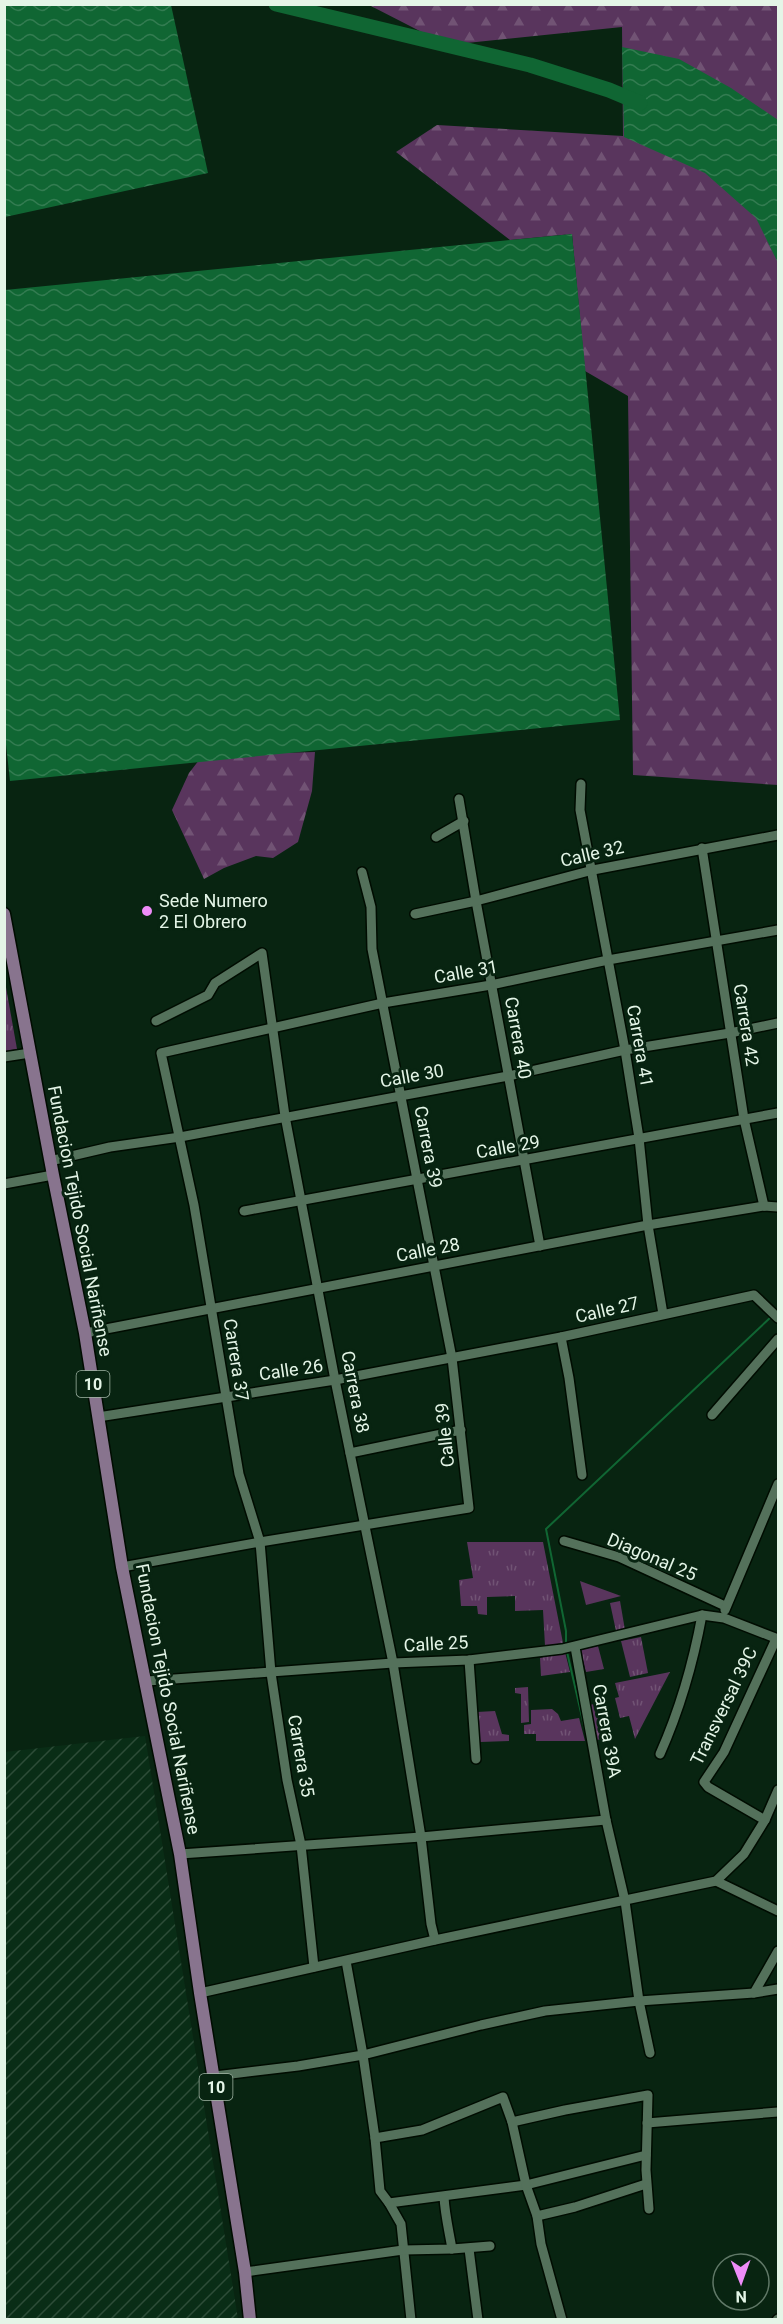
<svg xmlns="http://www.w3.org/2000/svg" width="783" height="2324" font-family="Roboto,sans-serif">
	<defs>
		<pattern id="industrial-furrows" width="10" height="10" patternUnits="userSpaceOnUse" patternTransform="scale(1.5)"><rect width="10" height="10" fill="#092d16"/><path d="M-1 1l2-2M0 10L10 0M9 11l2-2" fill="none" stroke="#2d4c38"/></pattern>
		<pattern id="grass-tufts" width="24" height="20" patternUnits="userSpaceOnUse" patternTransform="scale(1.5)"><rect width="24" height="20" fill="#59355d"/><path d="M3 7l-1-3M5 7V3M7 7l1-3M15 17l-1-3M17 17v-4M19 17l1-3" fill="none" stroke="#715374"/></pattern>
		<pattern id="forest-firs" width="22" height="20" patternUnits="userSpaceOnUse" patternTransform="scale(1.5)"><rect width="22" height="20" fill="#59355d"/><path d="M5 1l3.5 6h-7zM16 11l3.5 6h-7z" fill="#715374"/></pattern>
		<pattern id="water-waves" width="16" height="10" patternUnits="userSpaceOnUse" patternTransform="scale(1.5)"><rect width="16" height="10" fill="#106633"/><path d="M0 5q4-4 8 0t8 0" fill="none" stroke="#337c51"/></pattern>
	</defs>
	<rect width="100%" height="100%" fill="#082411"/>
	<!-- industrial -->
	<path fill="url(#industrial-furrows)" d="M145,1736L238,2319H5V1752Z"/>
	<!-- grass -->
	<g fill="url(#grass-tufts)">
		<path d="M4,976L17,1049L5,1051H4Z"/>
		<path d="M467,1542H543L563,1643L545,1646L543,1610L515,1611V1596L487,1597V1615L478,1614L477,1606H461L459,1580L473,1578Z"/>
		<path d="M620,1601L625,1630L616,1631L610,1603Z"/>
		<path d="M641,1637L648,1673L630,1677L621,1641Z"/>
		<path d="M598,1646L604,1669L586,1672L580,1650Z"/>
		<path d="M565,1652L570,1672L541,1676L540,1658Z"/>
		<path d="M670,1672L635,1739L629,1716L620,1718L615,1698L619,1697L615,1683Z"/>
		<path d="M528,1687L529,1722L521,1723V1694L515,1693V1688Z"/>
		<path d="M600,1703L604,1718H609L614,1738L595,1740L589,1705Z"/>
		<path d="M552,1709L558,1714L561,1721L579,1718L585,1741H536V1734H524V1725L531,1724V1710Z"/>
		<path d="M495,1711L502,1734L509,1735V1741L480,1742L477,1712Z"/>
	</g>
	<!-- forest -->
	<g fill="url(#forest-firs)">
		<path d="M369,5H778V785L633,775L628,396L585,371L572,234L510,240L396,152L437,125L623,136L622,27L447,45Z"/>
		<path d="M315,752L312,791L298,842L273,858L256,856L224,868L204,879L172,810L189,773L203,755Z"/>
	</g>
	<!-- park -->
	<path fill="#59355d" d="M580,1581L621,1596L586,1605Z"/>
	<!-- water -->
	<g fill="url(#water-waves)">
		<path d="M4,5H171L208,173L5,217Z"/>
		<path d="M622,47L679,59L731,88L778,120V263L756,218L705,173L624,137Z"/>
		<path d="M572,234L620,720L10,781L4,726L5,290Z"/>
	</g>
	<g fill="none" stroke-linecap="round" stroke-linejoin="round">
		<!-- stream -->
		<g stroke="#106633" stroke-width="2">
			<path d="M566,1646V1631L546,1529L772,1316"/>
			<path d="M567,1652L588,1743"/>
		</g>
		<!-- river -->
		<path stroke="#106633" stroke-width="15" d="M276,4L530,65L609,90L640,103"/>
		<!-- minor casing -->
		<g stroke="#000c01" stroke-width="12">
			<g id="minor">
				<path d="M581,784L580,810L625,1050L639,1138L648,1225L663,1314"/>
				<path d="M459,799L476,901L540,1246"/>
				<path d="M436,837L464,821"/>
				<path d="M702,848L744,1119L764,1206"/>
				<path d="M415,914L476,901L593,870L778,835"/>
				<path d="M156,1021L208,995L215,983L262,953L285,1116L335,1380L393,1663L421,1837L431,1924L435,1940"/>
				<path d="M4,1057L30,1053"/>
				<path d="M50,1161L110,1147L180,1137L508,1076L625,1050L730,1033L778,1023"/>
				<path d="M4,1184L53,1175"/>
				<path d="M244,1211L778,1113"/>
				<path d="M85,1333L648,1225L764,1206L778,1207"/>
				<path d="M561,1337L569,1378L582,1475"/>
				<path d="M712,1415L778,1339"/>
				<path d="M98,1417L335,1380L561,1337L754,1295L778,1318"/>
				<path d="M350,1453L461,1430"/>
				<path d="M564,1541L619,1557L725,1606"/>
				<path d="M122,1567L260,1542L469,1508L452,1358L372,949L371,907L362,872"/>
				<path d="M725,1610L778,1484"/>
				<path d="M575,1647L606,1820L625,1901L639,2001L650,2053"/>
				<path d="M469,1660L476,1759"/>
				<path d="M147,1681L393,1663L469,1660L562,1649L702,1615L724,1618L778,1639"/>
				<path d="M660,1754C680,1709 693,1664 702,1615"/>
				<path d="M765,1820L708,1787L704,1782L724,1752L776,1639"/>
				<path d="M180,1854L421,1837L606,1820"/>
				<path d="M716,1881L778,1911"/>
				<path d="M346,1961L363,2055L375,2138L380,2191L389,2203L526,2185L646,2155"/>
				<path d="M314,1967L301,1845L287,1780L271,1673L260,1542L239,1474L194,1205L161,1053L383,1003L491,985L608,960L778,930"/>
				<path d="M200,1993L435,1940L716,1881L744,1854L765,1820L778,1790"/>
				<path d="M754,1993L778,1951"/>
				<path d="M215,2076L298,2066L363,2055L481,2025L545,2011L639,2001L754,1993L778,1989"/>
				<path d="M512,2122L565,2110L648,2095L646,2170L649,2209"/>
				<path d="M647,2123L778,2112"/>
				<path d="M375,2138L422,2130L503,2097L512,2122L526,2185L537,2216L541,2244L562,2320"/>
				<path d="M444,2197C445,2215 449,2231 452,2249"/>
				<path d="M389,2203L401,2224L411,2320"/>
				<path d="M537,2216L575,2207L646,2184"/>
				<path d="M469,2249L478,2320"/>
				<path d="M245,2272L403,2250L452,2249L490,2246"/>
				<path d="M777,2320L778,2319"/>
			</g>
		</g>
		<!-- major casing -->
		<g stroke="#000c01" stroke-width="15">
			<path id="major" d="M4,914L53,1175L85,1333L122,1567L180,1854L200,1993L245,2272L250,2320"/>
		</g>
		<!-- minor -->
		<use href="#minor" stroke="#54715b" stroke-width="9"/>
		<!-- major -->
		<use href="#major" stroke="#88748e" stroke-width="12"/>
	</g>
	<!-- markers -->
	<circle fill="#ee8cf8" stroke="#082411" stroke-width="2" cx="147" cy="911" r="6"/>
	<g text-anchor="middle" stroke-width="6" stroke-linejoin="round" paint-order="stroke">
		<!-- shield labels -->
		<g fill="#082411" stroke="#a2b6a7" stroke-width="1.5">
			<rect x="76.5" y="1371" width="33" height="26" rx="4.5"/>
			<rect x="199.5" y="2074" width="33" height="26" rx="4.5"/>
		</g>
		<g font-size="16" font-weight="bold" fill="#e4f5e7">
			<text x="93" y="1390">10</text>
			<text x="216" y="2093">10</text>
		</g>
		<!-- street labels -->
		<g font-size="18" fill="#e4f5e7" stroke="#082411">
			<text transform="translate(592 854) rotate(-13)" y="6">Calle 32</text>
			<text transform="translate(466 972) rotate(-10)" y="6">Calle 31</text>
			<text transform="translate(746 1025) rotate(81)" y="6">Carrera 42</text>
			<text transform="translate(518 1038) rotate(80)" y="6">Carrera 40</text>
			<text transform="translate(640 1046) rotate(80)" y="6">Carrera 41</text>
			<text transform="translate(412 1076) rotate(-10)" y="6">Calle 30</text>
			<text transform="translate(428 1147) rotate(79)" y="6">Carrera 39</text>
			<text transform="translate(508 1147) rotate(-10)" y="6">Calle 29</text>
			<text transform="translate(80 1221) rotate(79)" y="6">Fundacion Tejido Social Nariñense</text>
			<text transform="translate(428 1250) rotate(-11)" y="6">Calle 28</text>
			<text transform="translate(607 1310) rotate(-13)" y="6">Calle 27</text>
			<text transform="translate(236 1360) rotate(81)" y="6">Carrera 37</text>
			<text transform="translate(291 1370) rotate(-8)" y="6">Calle 26</text>
			<text transform="translate(355 1392) rotate(79)" y="6">Carrera 38</text>
			<text transform="translate(445 1435) rotate(-96)" y="6">Calle 39</text>
			<text transform="translate(652 1557) rotate(23)" y="6">Diagonal 25</text>
			<text transform="translate(436 1644) rotate(-3)" y="6">Calle 25</text>
			<text transform="translate(168 1699) rotate(79)" y="6">Fundacion Tejido Social Nariñense</text>
			<text transform="translate(724 1706) rotate(-64)" y="6">Transversal 39C</text>
			<text transform="translate(607 1731) rotate(80)" y="6">Carrera 39A</text>
			<text transform="translate(301 1756) rotate(80)" y="6">Carrera 35</text>
		</g>
		<!-- poi labels -->
		<g font-size="18" fill="#e4f5e7" stroke="#082411" text-anchor="start">
			<text x="159" y="907">Sede Numero<tspan x="159" dy="21">2 El Obrero</tspan></text>
		</g>
	</g>
	<!-- border -->
	<rect width="783" height="2324" fill="none" stroke="#e4f5e7" stroke-width="12"/>
	<!-- north arrow -->
	<g transform="translate(741 2282) rotate(179)"><circle r="28" fill="#082411" stroke="#607867" stroke-width="1.5"/>
	<path d="M0-4.5L10 22L0 15L-10 22Z" fill="#ee8cf8"/>
	<text y="-9" font-size="16" font-weight="bold" text-anchor="middle" fill="#e4f5e7">N</text>
	</g>
</svg>
